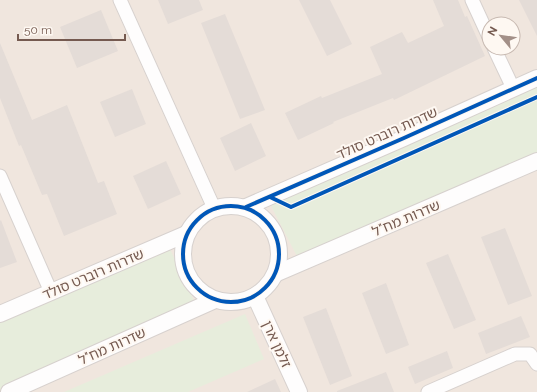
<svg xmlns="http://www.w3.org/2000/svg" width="537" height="392" font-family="Raleway,'Noto Sans Hebrew',sans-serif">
	<rect width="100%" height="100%" fill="#f8f4f0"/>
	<!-- residential -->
	<path fill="#f0e6de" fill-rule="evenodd" d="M0,0H537V392H0ZM489,24H513V48H489Z"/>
	<!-- green -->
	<g fill="#e7eddc">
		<path d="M537,85V158L301,264L269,202Z"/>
		<path d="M169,247L197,307L3,392H0V315Z"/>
		<path d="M245,314L264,359L188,392H64Z"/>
	</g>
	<!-- building -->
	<g fill="#e4dcd7">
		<path d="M158,0H199L203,10L168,24Z"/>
		<path d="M299,0H330L352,44L327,56Z"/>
		<path d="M433,0H458L465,17L467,16L485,56L394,100L393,98L333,122L334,123L298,140L285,113L321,96L322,98L382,74L370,47L402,32L408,43L444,26Z"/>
		<path d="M519,0H537V36Z"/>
		<path d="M101,10L118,51L77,68L60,27Z"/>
		<path d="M225,14L265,110L240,119L201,23Z"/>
		<path d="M0,43L32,120L67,105L98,183L104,181L117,214L64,236L47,194L42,195L21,145L19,146L0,98Z"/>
		<path d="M132,89L146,124L115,137L100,102Z"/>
		<path d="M251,123L266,156L235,171L220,138Z"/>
		<path d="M166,161L181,194L148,209L133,176Z"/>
		<path d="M1,220L17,262L0,268V221Z"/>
		<path d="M505,228L532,296L508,305L481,237Z"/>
		<path d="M448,254L476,320L454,329L426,263Z"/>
		<path d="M386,283L409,345L386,354L362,293Z"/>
		<path d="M326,308L352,376L330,385L303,317Z"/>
		<path d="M521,316L530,337L486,354L478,333Z"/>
		<path d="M447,351L453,368L415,384L408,367Z"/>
		<path d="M386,372L394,392H337V391Z"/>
		<path d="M275,379L281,392H247Z"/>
	</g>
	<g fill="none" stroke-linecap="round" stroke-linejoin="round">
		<!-- minor casing -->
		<g stroke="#d7d1ce" stroke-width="15">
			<g id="minor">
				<path d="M120,0L214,208"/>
				<path d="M472,0L489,37"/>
				<path d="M494,48L513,88"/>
				<path d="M0,176L51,292"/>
				<path d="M428,392L515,354H530L537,364"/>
			</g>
		</g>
		<!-- tertiary casing -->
		<g stroke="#d7d1ce" stroke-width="18">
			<g id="tertiary">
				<circle cx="231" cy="254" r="48"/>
				<path d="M246,207L404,138L537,78"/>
				<path d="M275,274L537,161"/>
				<path d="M255,296L299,392"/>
				<path d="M0,314L186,234"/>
				<path d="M9,392L215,300"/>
			</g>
		</g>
		<!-- minor -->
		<use href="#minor" stroke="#fefdfd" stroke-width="13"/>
		<!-- tertiary -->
		<use href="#tertiary" stroke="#fefdfd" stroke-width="16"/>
		<!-- cycleway casing -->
		<g stroke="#fef8f2" stroke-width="6">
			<g id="cycleway">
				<path d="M270,197L291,207L537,97"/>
				<circle cx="231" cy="254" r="48"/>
				<path d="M246,207L404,138L537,78"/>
			</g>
		</g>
		<!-- cycleway -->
		<use href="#cycleway" stroke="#0057b8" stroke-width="4"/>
	</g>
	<g text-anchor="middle" stroke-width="4" stroke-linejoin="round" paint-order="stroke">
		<!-- street labels -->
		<g font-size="14" fill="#755a50" stroke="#fef8f2">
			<text transform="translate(387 133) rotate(-24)" y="5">שדרות רוברט סולד</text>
			<text transform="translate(406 218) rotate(-23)" y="5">שדרות מח"ל</text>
			<text transform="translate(93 274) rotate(-23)" y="5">שדרות רוברט סולד</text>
			<text transform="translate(277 344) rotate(65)" y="5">זלמן ארן</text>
			<text transform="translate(112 346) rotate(-24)" y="5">שדרות מח"ל</text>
		</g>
	</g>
	<!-- north arrow -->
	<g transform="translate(501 36) rotate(299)"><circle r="19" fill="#fef8f2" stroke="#c7b9b1"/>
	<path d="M0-3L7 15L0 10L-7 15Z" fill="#a39088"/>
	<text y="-6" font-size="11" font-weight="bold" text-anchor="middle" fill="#755a50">N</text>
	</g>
	<!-- scale -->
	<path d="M18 34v6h107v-6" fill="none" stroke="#755a50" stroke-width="2"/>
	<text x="24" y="34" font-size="12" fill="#755a50" stroke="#fef8f2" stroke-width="3" paint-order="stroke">50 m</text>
</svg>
